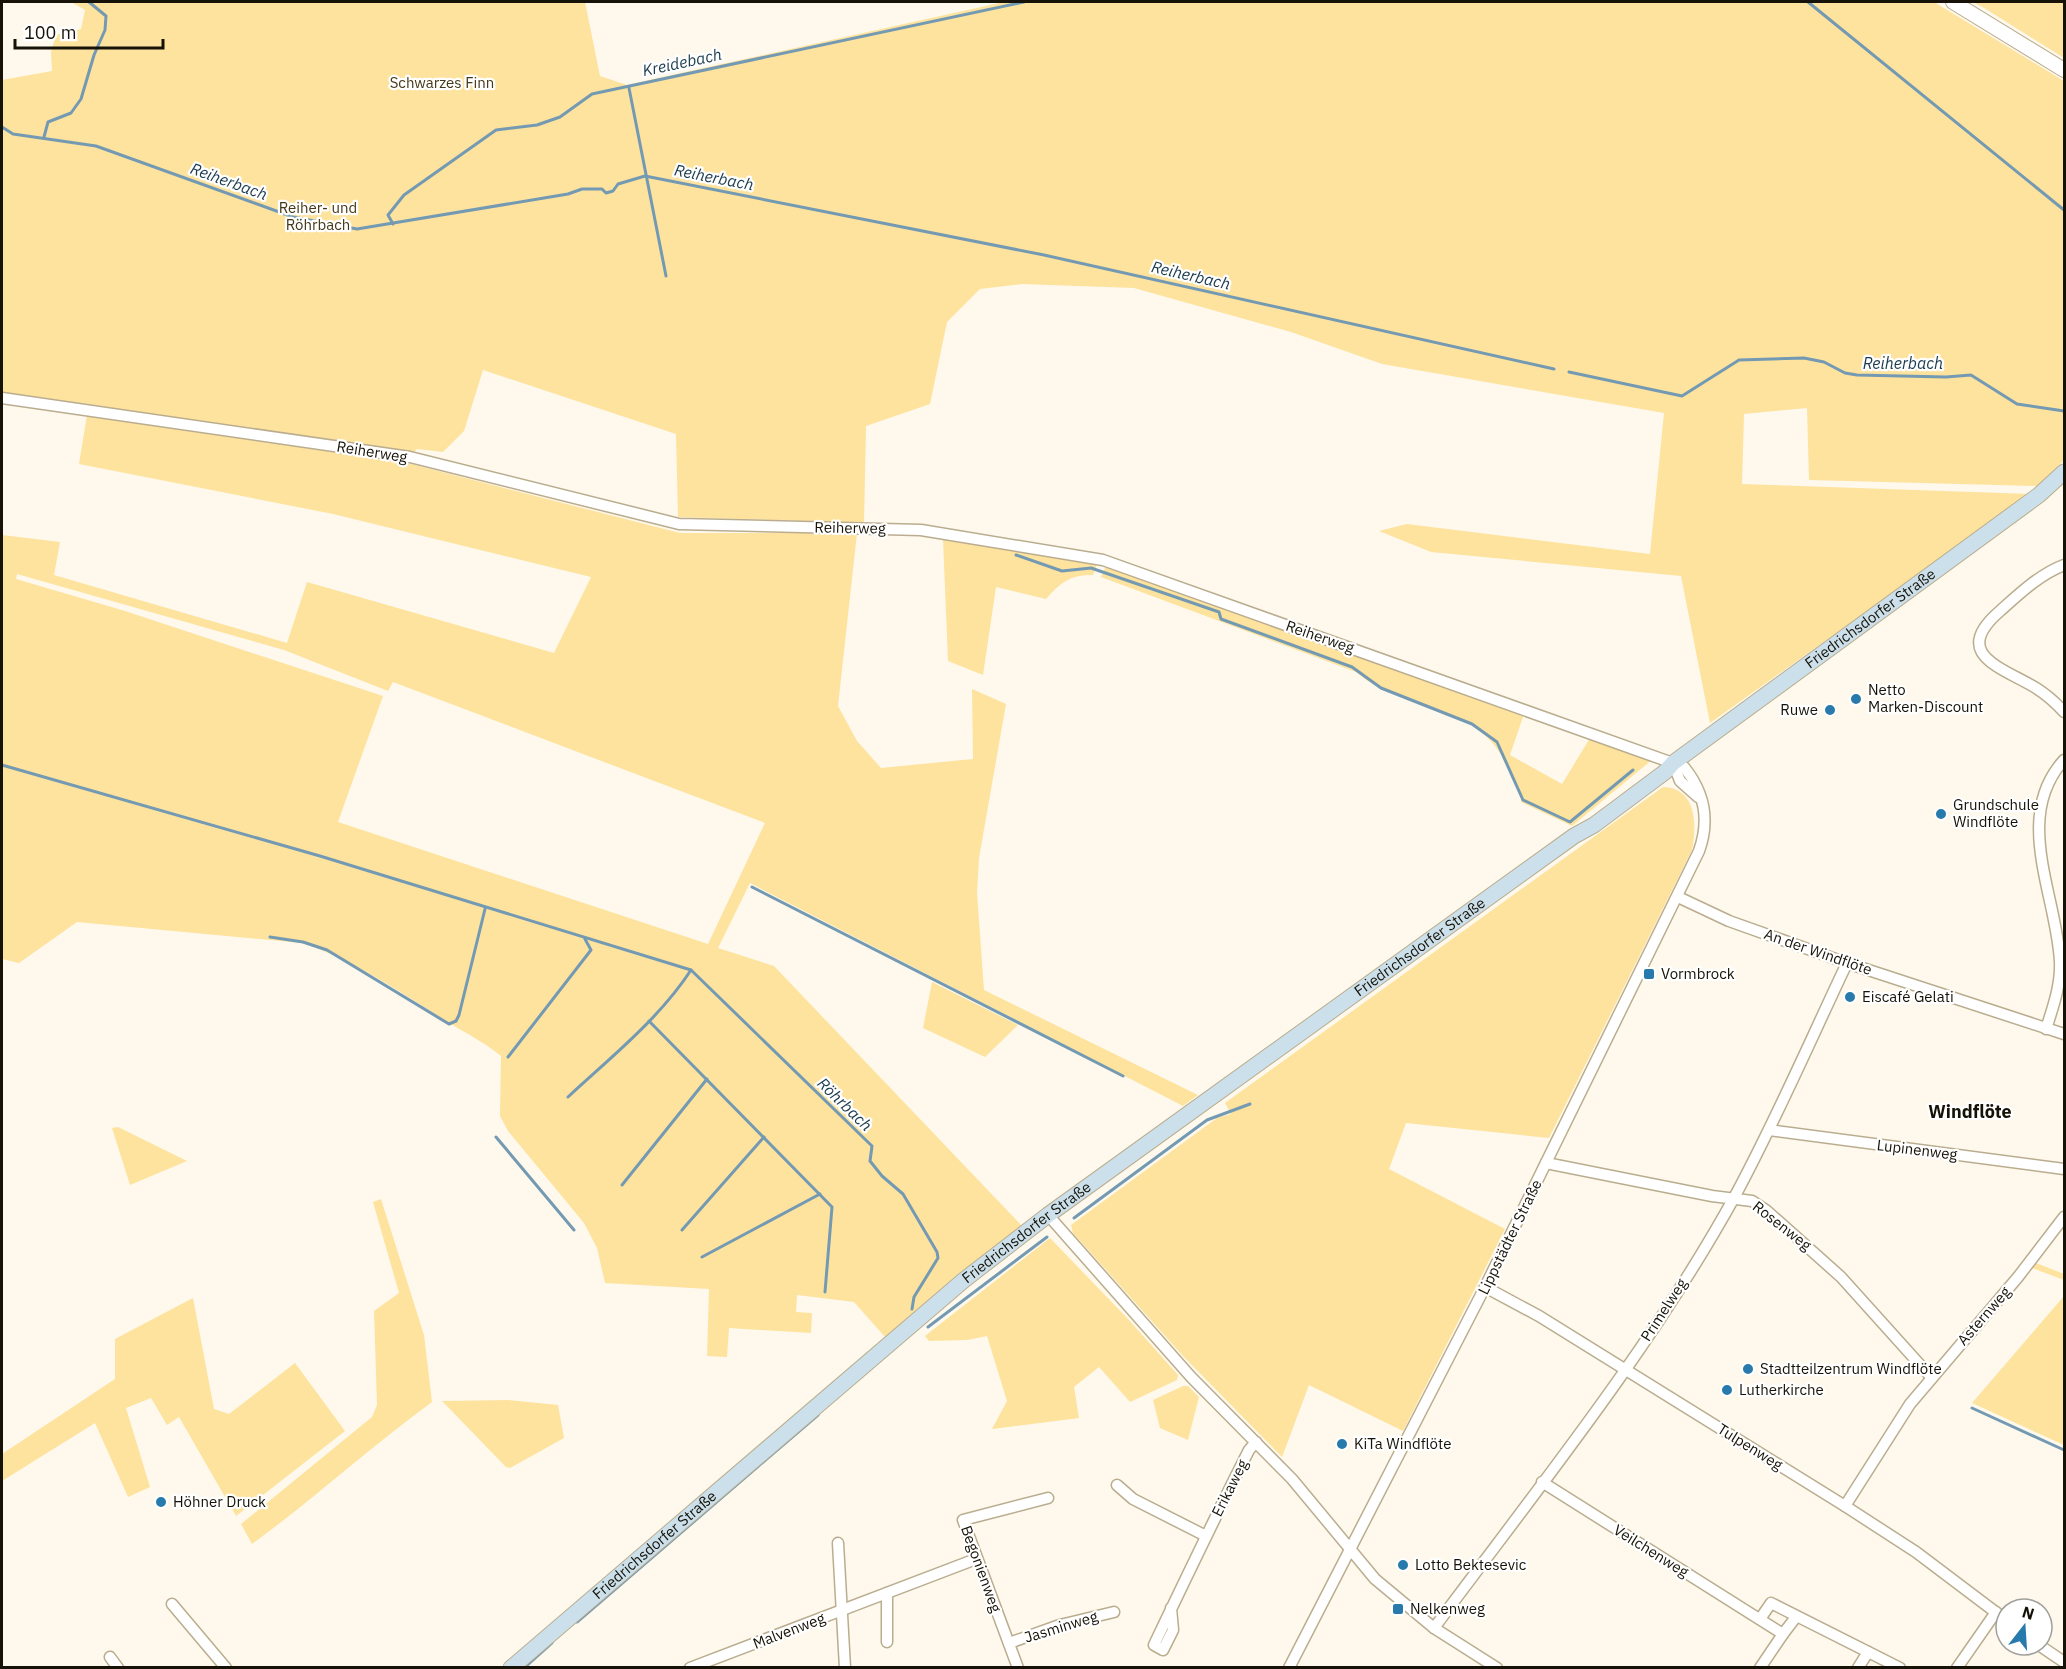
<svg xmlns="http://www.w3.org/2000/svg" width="2066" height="1669" font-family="'IBM Plex Sans',sans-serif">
	<rect width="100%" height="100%" fill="#fef9ec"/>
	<!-- green -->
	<g fill="#fee39e" fill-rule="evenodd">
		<path d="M71,2H585L600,76L627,85L1004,2H1934L2064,81V460L2038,486L1809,480L1807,408L1744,414L1742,484L2031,494L1710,723L1681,576L1431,552L1379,531L1407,524L1650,554L1664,413L1382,364L1291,332L1134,288L1022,284L980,289L947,322L930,404L866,426L864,523L678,517L676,434L483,370L464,431L443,452L417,449L414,452L2,393V80L52,71L51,52L56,35L81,29L85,10Z"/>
		<path d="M1973,2H2064V58L1984,8Z"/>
		<path d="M87,415L407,463L680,533H857L838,706L857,741L881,768L973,759L972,689L1006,704L979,858L977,893L984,990L1198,1095L1183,1106L750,883L718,948L774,966L1023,1227L959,1273L885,1337L854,1302L797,1295L796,1312L812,1313L811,1333L729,1328L727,1357L707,1356L709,1289L605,1283L597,1248L584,1223L508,1131L500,1116L501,1056C483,1041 463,1032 443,1019C397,990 353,960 302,943L77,922L19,963L2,959V535L60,542L54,575L287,643L307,582L554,653L591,577L333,514L79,464ZM17,574L284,650L388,691L393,682L765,823L708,944L338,822L383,696L125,611L16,579Z"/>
		<path d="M943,539L1097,564L1093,575C1070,575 1061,582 1046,599L996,587L983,675L948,661Z"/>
		<path d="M1106,566L1524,714L1510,755L1562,784L1590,738L1653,759L1572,826L1521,802V796C1513,780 1506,760 1495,746C1465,705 1395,706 1356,672L1101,577Z"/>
		<path d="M1663,787C1697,788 1697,825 1692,850L1549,1138L1406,1123L1389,1169L1505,1229L1403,1431L1309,1385L1282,1457L1183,1356L1073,1233L1071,1225L1217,1118L1231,1114L1225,1103Z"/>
		<path d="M932,982L1018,1025L985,1057L923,1028Z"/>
		<path d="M118,1127L187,1161L130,1185L112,1128Z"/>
		<path d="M381,1199L424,1335L432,1402C370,1447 314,1499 252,1544L241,1524L372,1417L377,1405L374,1311L399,1293L373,1202Z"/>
		<path d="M1050,1238L1128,1319L1178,1375L1177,1380L1130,1402L1099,1367L1074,1387L1079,1418L992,1429L1007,1401L987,1336L967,1340L929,1341L925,1336Z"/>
		<path d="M2036,1263L2064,1274V1280L2032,1268Z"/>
		<path d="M2064,1296V1445L1972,1403Z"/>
		<path d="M193,1298L214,1409L229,1414L295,1363L345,1431L236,1516L179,1417L167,1425L151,1398L126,1408L150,1487L128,1497L95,1423L2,1481V1454L115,1379V1339Z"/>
		<path d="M1183,1386H1188L1199,1397L1188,1440L1160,1428L1153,1400Z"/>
		<path d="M508,1400L558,1405L564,1438L510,1468L506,1467L442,1401Z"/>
	</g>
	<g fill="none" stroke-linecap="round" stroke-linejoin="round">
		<!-- stream -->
		<g stroke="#749ab3" stroke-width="3">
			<path d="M1808,2L2064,210"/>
			<path d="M629,88L666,276"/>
			<path d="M2,127L13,134L96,146L293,217L357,229L568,194L582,189H602L606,193L613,191L618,184L645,176L1044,255L1554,369"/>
			<path d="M44,137L48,122L71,113L81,99L94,55L105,30L106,16L89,2"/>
			<path d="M393,224L388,215L404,195L496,130L537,125L560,117L592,94L1024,2"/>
			<path d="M1569,372L1682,396L1739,360L1804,358L1824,362L1845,373L1857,375L1946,377L1971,375L2017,404L2064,411"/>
			<path d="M1016,555L1062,571L1091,568L1219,612L1221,619L1352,667L1381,688L1472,724L1497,742L1523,800L1570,822L1633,770"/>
			<path d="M2,765L320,856L691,970L872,1146L870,1161L882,1176L903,1194L937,1252L938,1258L914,1297L912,1309"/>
			<path d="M752,887L1123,1076"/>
			<path d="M270,937L303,942L327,950L449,1024L456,1021L459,1015L485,909"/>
			<path d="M649,1021L832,1207L825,1292"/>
			<path d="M508,1057L591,950L585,939"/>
			<path d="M568,1097C611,1057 659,1019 691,970"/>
			<path d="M496,1137L574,1230"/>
			<path d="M622,1185L707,1079"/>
			<path d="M1074,1218L1207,1120L1250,1104"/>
			<path d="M682,1230L764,1137"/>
			<path d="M702,1257L820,1194"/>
			<path d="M928,1327L1047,1237"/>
			<path d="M1972,1408L2064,1450"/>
			<path d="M577,1622L818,1415"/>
			<path d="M524,1668L552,1643"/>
		</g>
		<!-- minor casing -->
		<g stroke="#baad8f" stroke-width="13">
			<g id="minor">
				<path d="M2,398L410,457L679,524L921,530L1103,560L1684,767C1705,793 1710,820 1699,851L1485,1287L1289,1668"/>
				<path d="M2064,565C2040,574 2019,594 2000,611C1950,654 2001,667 2036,688C2047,695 2056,703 2064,712"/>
				<path d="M1673,763L1680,781L1698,797"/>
				<path d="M1678,897L1729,921L1847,963L2064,1034"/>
				<path d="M2046,1029C2053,1007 2061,985 2060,962C2057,896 2012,817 2064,760"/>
				<path d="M1769,1130L2064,1169"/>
				<path d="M1546,1163L1712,1196L1752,1201L1767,1211L1841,1277L1931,1377"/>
				<path d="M1048,1215L1191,1377L1292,1479L1375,1579L1434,1628L1497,1668"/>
				<path d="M1485,1287L1539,1316L1845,1506L1916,1552L2006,1620"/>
				<path d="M1542,1482L1783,1634L1796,1617"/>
				<path d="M1117,1485L1133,1499L1206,1536"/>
				<path d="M1845,1506L1910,1404L2018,1277L2064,1217"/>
				<path d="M838,1543L845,1668"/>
				<path d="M172,1604L226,1668"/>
				<path d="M1171,1608L1173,1630L1163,1650L1154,1645C1185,1580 1216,1515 1249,1450L1256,1442"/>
				<path d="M1760,1619L1771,1603L1900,1668"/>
				<path d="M1434,1628C1538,1488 1650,1350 1735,1196C1776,1120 1810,1041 1847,963"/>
				<path d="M887,1642V1593"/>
				<path d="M1009,1643L1060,1625L1114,1612"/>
				<path d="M2039,1645L2064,1662"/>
				<path d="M110,1657L118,1668"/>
				<path d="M690,1668L976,1559"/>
				<path d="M1018,1668L963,1520L1048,1498"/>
				<path d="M1760,1668L1783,1634"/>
				<path d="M1858,1668L1868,1652"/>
				<path d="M1957,1668L1996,1612"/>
			</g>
		</g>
		<!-- tertiary casing -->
		<g stroke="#baad8f" stroke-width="16">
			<path id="tertiary" d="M1953,2L2064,70"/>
		</g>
		<!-- secondary casing -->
		<g stroke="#baad8f" stroke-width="17">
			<g id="secondary">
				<path id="s1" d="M511,1668L964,1280L1048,1215L1574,836L1594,825L1665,772L1673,763L2039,495L2064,472"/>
			</g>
		</g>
		<!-- minor -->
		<use href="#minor" stroke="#fff" stroke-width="10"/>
		<!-- tertiary -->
		<use href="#tertiary" stroke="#fff" stroke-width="14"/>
		<!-- secondary -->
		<use href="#secondary" stroke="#cce0ec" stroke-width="15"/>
	</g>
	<!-- markers -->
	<g fill="#277aab" stroke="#fff" stroke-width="2">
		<circle cx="1856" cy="699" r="6"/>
		<circle cx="1830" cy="710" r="6"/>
		<circle cx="1941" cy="814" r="6"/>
		<rect x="1643" y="968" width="12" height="12" rx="3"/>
		<circle cx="1850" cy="997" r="6"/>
		<circle cx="1748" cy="1369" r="6"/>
		<circle cx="1727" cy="1390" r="6"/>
		<circle cx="1342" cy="1444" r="6"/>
		<circle cx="161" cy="1502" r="6"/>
		<circle cx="1403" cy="1565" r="6"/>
		<rect x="1392" y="1603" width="12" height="12" rx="3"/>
	</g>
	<g text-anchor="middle" stroke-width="4.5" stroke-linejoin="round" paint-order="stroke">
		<!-- park labels -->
		<g font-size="15" fill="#453817" stroke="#fff">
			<text x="442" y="88">Schwarzes Finn</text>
			<text x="318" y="213">Reiher- und<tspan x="318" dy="17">Röhrbach</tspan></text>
		</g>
		<!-- street labels -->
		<g font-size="15" fill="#161207" stroke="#fff">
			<text transform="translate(372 452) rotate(9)" y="5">Reiherweg</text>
			<text transform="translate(850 528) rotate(1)" y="5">Reiherweg</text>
			<text dy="5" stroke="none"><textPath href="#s1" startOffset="1719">Friedrichsdorfer Straße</textPath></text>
			<text transform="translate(1320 637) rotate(19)" y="5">Reiherweg</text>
			<text dy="5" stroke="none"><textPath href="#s1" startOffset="1161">Friedrichsdorfer Straße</textPath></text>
			<text transform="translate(1818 952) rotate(19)" y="5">An der Windflöte</text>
			<text transform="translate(1917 1150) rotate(7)" y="5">Lupinenweg</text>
			<text transform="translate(1782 1226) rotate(38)" y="5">Rosenweg</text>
			<text dy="5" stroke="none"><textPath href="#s1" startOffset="675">Friedrichsdorfer Straße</textPath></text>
			<text transform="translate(1510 1237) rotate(-64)" y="5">Lippstädter Straße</text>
			<text transform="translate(1664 1310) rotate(-57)" y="5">Primelweg</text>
			<text transform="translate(1984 1316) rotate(-49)" y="5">Asternweg</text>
			<text transform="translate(1750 1447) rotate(32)" y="5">Tulpenweg</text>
			<text transform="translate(1230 1488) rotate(-63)" y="5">Erikaweg</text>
			<text dy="5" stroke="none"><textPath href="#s1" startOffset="189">Friedrichsdorfer Straße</textPath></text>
			<text transform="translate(1651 1551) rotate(32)" y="5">Veilchenweg</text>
			<text transform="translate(981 1569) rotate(70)" y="5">Begonienweg</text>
			<text transform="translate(1061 1627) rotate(-17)" y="5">Jasminweg</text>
			<text transform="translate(789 1631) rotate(-21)" y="5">Malvenweg</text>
		</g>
		<!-- poi labels -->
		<g font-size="15" fill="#161207" stroke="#fff" text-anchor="start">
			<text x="1868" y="695">Netto<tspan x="1868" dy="17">Marken-Discount</tspan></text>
			<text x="1818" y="715" text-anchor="end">Ruwe</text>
			<text x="1953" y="810">Grundschule<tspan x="1953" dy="17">Windflöte</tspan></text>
			<text x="1661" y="979">Vormbrock</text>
			<text x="1862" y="1002">Eiscafé Gelati</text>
			<text x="1760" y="1374">Stadtteilzentrum Windflöte</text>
			<text x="1739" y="1395">Lutherkirche</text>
			<text x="1354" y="1449">KiTa Windflöte</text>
			<text x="173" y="1507">Höhner Druck</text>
			<text x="1415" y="1570">Lotto Bektesevic</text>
			<text x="1410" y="1614">Nelkenweg</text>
		</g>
		<!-- water labels -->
		<g font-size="16" font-style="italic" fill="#1a3a4e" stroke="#fff">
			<text transform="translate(682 62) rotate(-12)" y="6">Kreidebach</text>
			<text transform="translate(714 177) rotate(11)" y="6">Reiherbach</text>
			<text transform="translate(229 181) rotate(20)" y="6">Reiherbach</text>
			<text transform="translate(1191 275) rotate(13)" y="6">Reiherbach</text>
			<text x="1903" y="369">Reiherbach</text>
			<text transform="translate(845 1104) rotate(44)" y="6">Röhrbach</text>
		</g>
		<!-- quarter labels -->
		<g font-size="18" font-weight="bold" fill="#161207" stroke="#fff">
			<text x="1970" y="1118">Windflöte</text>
		</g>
	</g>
	<!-- border -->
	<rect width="2066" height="1669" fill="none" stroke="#161207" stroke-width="6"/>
	<!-- north arrow -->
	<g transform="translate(2024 1627) rotate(17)"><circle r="28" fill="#ffffff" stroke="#a2a09c" stroke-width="1.5"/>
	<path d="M0-4.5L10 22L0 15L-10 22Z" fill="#277aab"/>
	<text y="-9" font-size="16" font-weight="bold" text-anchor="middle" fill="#161207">N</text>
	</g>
	<!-- scale -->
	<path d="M15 39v9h148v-9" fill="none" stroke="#161207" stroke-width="3"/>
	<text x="24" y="39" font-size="18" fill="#161207" stroke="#ffffff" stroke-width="4.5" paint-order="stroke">100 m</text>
</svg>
